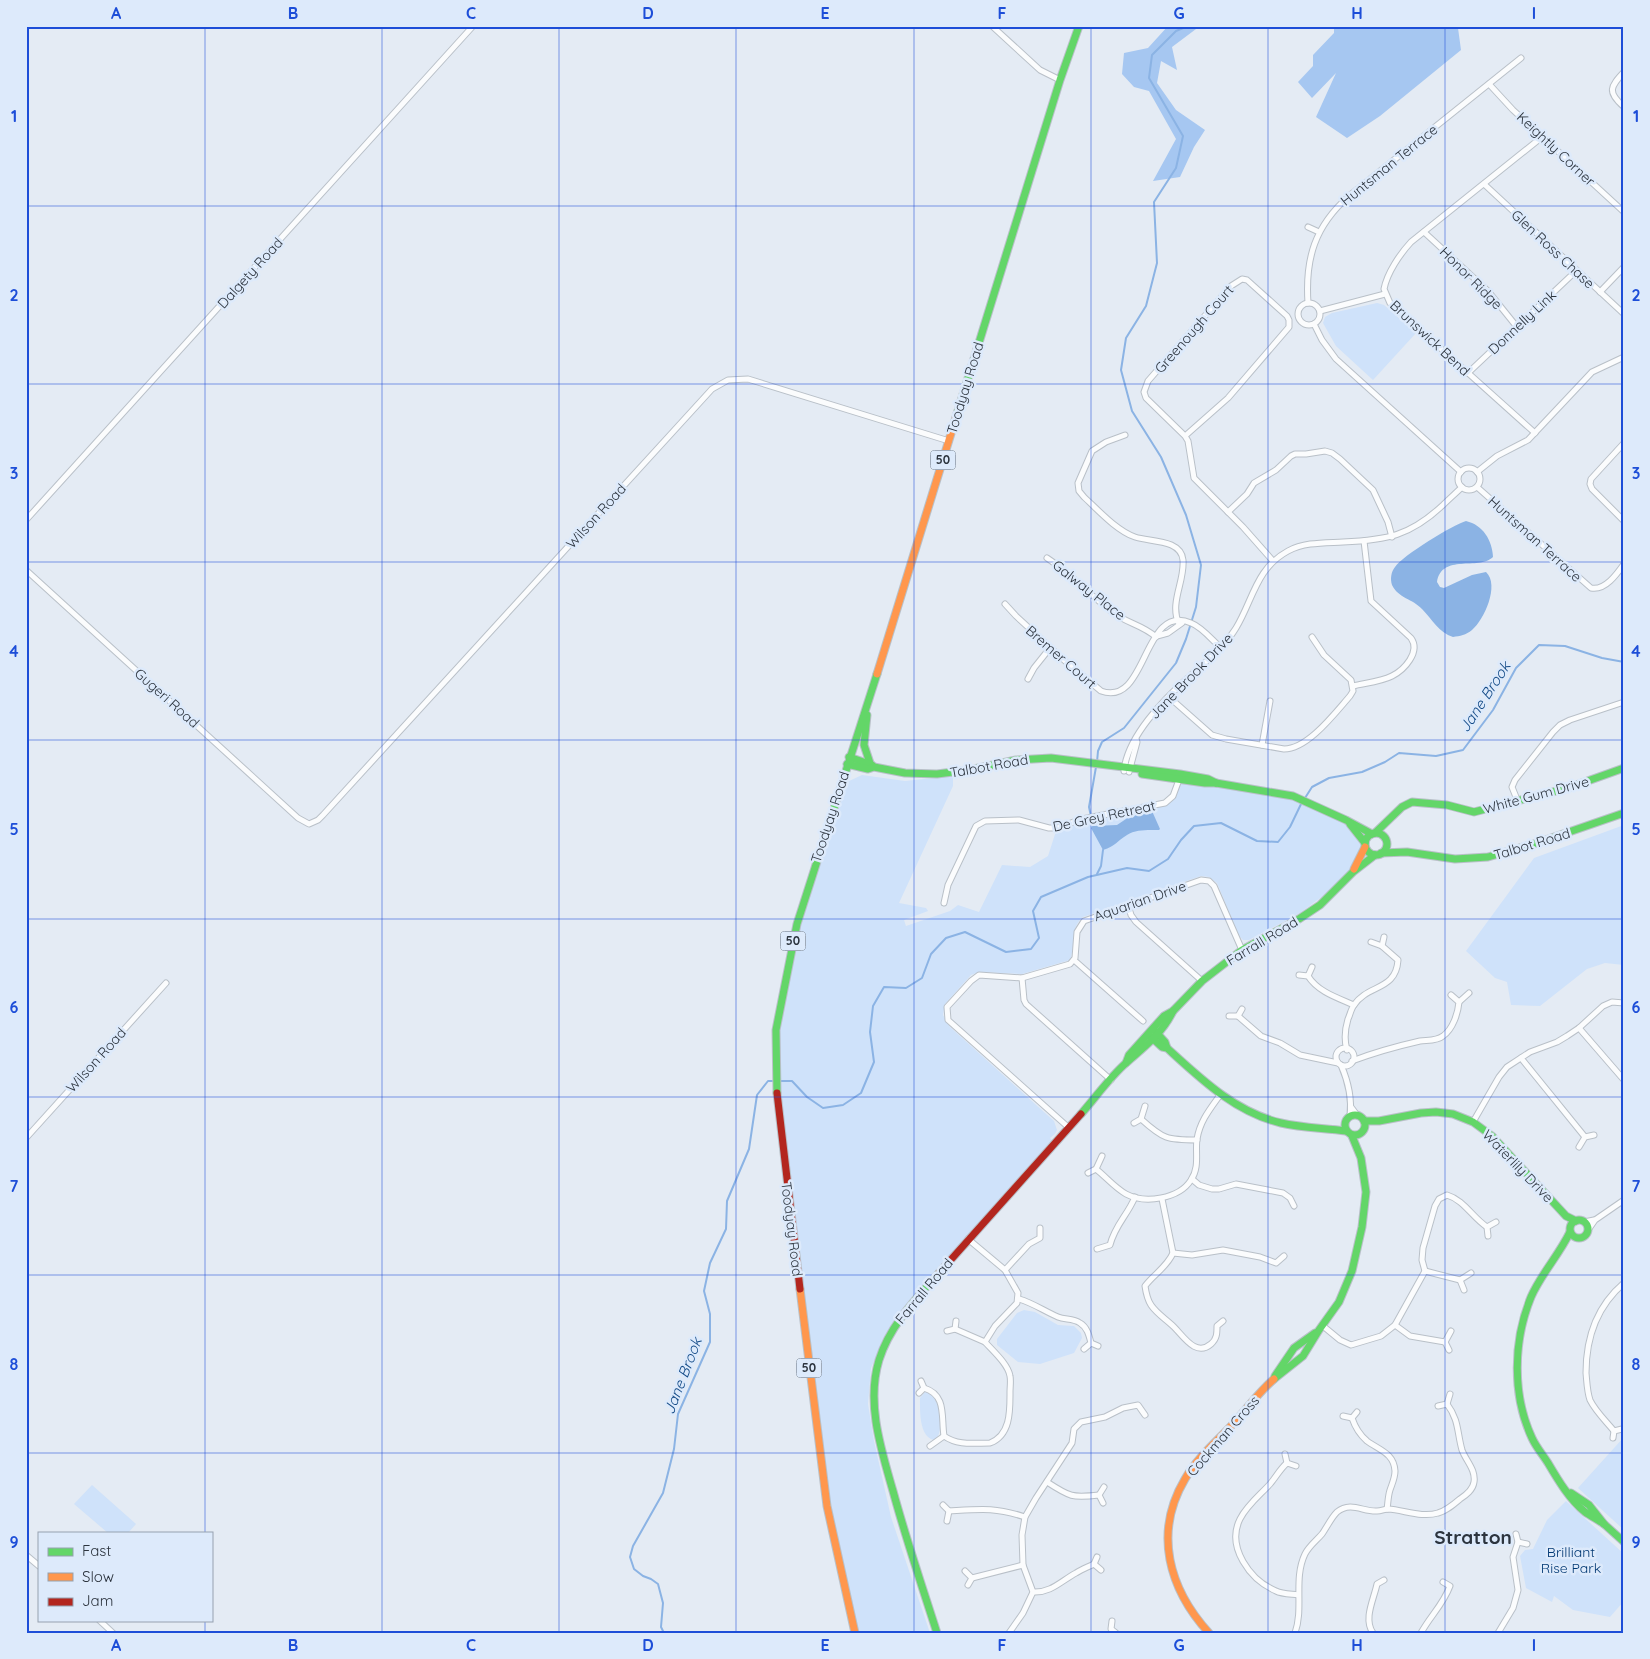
<svg xmlns="http://www.w3.org/2000/svg" width="1650" height="1659" font-family="Quicksand,sans-serif">
	<rect width="100%" height="100%" fill="#e4ebf4"/>
	<!-- green -->
	<g fill="#cfe2fa">
		<path d="M1377,303L1384,305L1416,333L1373,380L1336,346L1323,323L1325,317L1332,313Z"/>
		<path d="M862,775L905,781L953,776V786L899,903L926,908L928,911L904,920L906,926L950,911L958,905L979,912L1002,865L1030,867L1048,856L1057,828L1078,821L1169,800L1179,780L1274,791L1346,820L1361,844V849L1352,867L1331,890L1300,913L1249,940H1243L1239,936L1217,883L1209,877L1201,876L1083,917C1069,929 1076,945 1070,960L1022,974L979,972L971,975L945,1004L943,1015L950,1027L1054,1121L1057,1130L1055,1134L1050,1138L1053,1141L904,1309L884,1339L871,1368L868,1404L874,1441L891,1517L930,1633H854L820,1456L782,1152L776,1030L787,965L837,797L847,782Z"/>
		<path d="M1624,825V965L1605,963L1587,969L1540,1006L1511,1005L1507,982L1495,978L1466,951L1534,858Z"/>
		<path d="M1024,1310L1035,1312L1058,1325L1074,1326L1081,1333L1082,1338L1074,1353L1040,1364L1018,1362L997,1345V1339L1017,1313Z"/>
		<path d="M925,1392C941,1395 944,1428 937,1438L933,1440C919,1435 920,1411 920,1398Z"/>
		<path d="M1624,1437V1530L1578,1488Z"/>
		<path d="M92,1485L136,1524L128,1533H108L74,1504Z"/>
		<path d="M1566,1501L1624,1554V1601L1610,1617L1573,1610L1554,1596L1552,1602L1526,1588L1520,1556L1525,1550L1533,1549L1547,1520Z"/>
	</g>
	<!-- forest -->
	<g fill="#a6c7f1">
		<path d="M1168,26H1200L1172,47L1177,70L1161,61L1157,83L1176,110L1205,130L1194,147L1180,177L1153,181L1176,139L1149,91L1134,87L1122,74L1124,53L1148,48Z"/>
		<path d="M1334,26H1451L1458,28L1461,50L1380,116L1347,138L1316,117L1336,73L1312,98L1298,82L1313,66V55L1334,33Z"/>
	</g>
	<!-- water -->
	<g fill="#8bb3e4">
		<path d="M1466,521C1483,525 1492,540 1493,557C1478,571 1442,553 1437,582L1440,587L1444,588L1472,575L1486,572C1500,585 1484,620 1472,630C1466,635 1460,636 1453,637C1439,633 1432,619 1422,609C1413,599 1398,598 1392,585C1390,579 1391,572 1395,567C1402,556 1454,524 1466,521Z"/>
		<path d="M1152,811L1160,829L1159,830C1149,830 1136,829 1127,835C1117,841 1116,846 1103,850L1091,828L1093,826L1117,825L1129,817Z"/>
	</g>
	<g fill="none" stroke-linecap="round" stroke-linejoin="round">
		<!-- stream -->
		<g stroke="#8bb3e4" stroke-width="2">
			<path d="M1097,762L1098,751L1102,742L1124,728L1176,663L1186,639L1196,607L1201,565L1186,515L1161,457L1132,411L1121,370L1126,338L1146,306L1157,263L1154,202L1176,168L1183,136L1149,78L1152,55L1176,31L1188,26"/>
			<path d="M1305,798L1312,787L1329,778L1362,772L1385,762L1399,753L1436,756L1463,750L1493,710L1516,668L1539,645L1565,646L1602,658L1624,662"/>
			<path d="M1093,826L1089,807L1096,767"/>
			<path d="M1097,874L1101,866L1103,850"/>
			<path d="M780,1081H792L807,1097L823,1108L843,1105L861,1093L874,1062L870,1032L873,1006L884,987L906,988L922,978L931,954L946,938L965,932L1006,952L1031,949L1039,938L1033,911L1041,897L1088,877L1127,868L1149,871L1168,859L1181,840L1194,826L1221,823L1257,841L1278,842L1290,827L1302,802"/>
			<path d="M664,1633L661,1627L663,1603L658,1584L651,1579L643,1576L634,1569L630,1557L633,1546L663,1493L674,1449L678,1414L710,1342V1314L704,1291L710,1263L726,1229L727,1201L749,1149L757,1095L768,1081H775"/>
		</g>
		<!-- street casing -->
		<g stroke="#b9c0c8" stroke-width="7">
			<g id="street">
				<path d="M992,26L1040,70L1060,80"/>
				<path d="M1624,72C1610,87 1607,92 1624,107"/>
				<path d="M1489,84L1513,110L1624,212"/>
				<path d="M1484,184L1624,314"/>
				<path d="M1308,227L1319,232"/>
				<path d="M1424,232L1488,291L1517,327"/>
				<path d="M1600,292L1624,267"/>
				<path d="M1308,303C1305,258 1315,226 1349,196L1521,58"/>
				<circle cx="1309" cy="314" r="11"/>
				<path d="M1320,311L1385,294"/>
				<path d="M1314,324L1322,340L1336,359L1461,472"/>
				<path d="M1468,373L1576,271"/>
				<path d="M1535,433L1390,303L1384,289C1387,273 1400,254 1411,242L1542,137"/>
				<path d="M1125,435L1106,442L1092,451L1078,483L1079,491L1084,497C1098,510 1117,531 1135,537C1150,542 1181,539 1183,560C1185,581 1169,603 1179,624"/>
				<path d="M1185,436L1228,398L1289,327V320L1287,316L1247,280L1242,279L1231,286L1148,381L1144,392L1146,398L1185,436L1188,441L1194,478L1243,527L1273,561"/>
				<path d="M1624,443L1591,479L1590,484L1592,489L1624,521"/>
				<circle cx="1469" cy="479" r="11"/>
				<path d="M1477,472L1497,456L1528,440L1592,372L1624,357"/>
				<path d="M1477,487L1591,588C1605,591 1617,574 1624,564"/>
				<path d="M1228,512L1247,494L1254,483L1276,470L1291,456L1295,454H1306L1325,451L1332,453L1340,459L1373,490L1388,522L1392,537"/>
				<path d="M26,520L473,26"/>
				<path d="M1047,558C1071,574 1090,595 1112,612C1126,623 1143,625 1156,637"/>
				<path d="M26,570L298,818L309,824L318,820L323,815L712,389L728,380L748,379L949,441"/>
				<path d="M1005,604L1016,616L1064,660L1101,691C1148,708 1142,602 1191,623C1202,627 1212,640 1221,648"/>
				<path d="M1157,636L1168,633L1182,623"/>
				<path d="M1028,679L1034,668L1050,648"/>
				<path d="M1353,686C1365,683 1380,682 1392,676C1404,670 1421,652 1411,638L1371,601L1364,541"/>
				<path d="M1169,697L1212,735L1226,739L1284,749C1308,749 1335,713 1350,696L1353,691L1351,680L1324,655L1312,637"/>
				<path d="M1262,745L1270,701"/>
				<path d="M1124,771C1127,737 1164,699 1189,677C1206,661 1224,648 1236,628C1253,600 1256,568 1288,551C1305,542 1324,543 1343,542C1387,540 1410,536 1443,505C1449,499 1456,493 1462,487"/>
				<path d="M1129,772L1137,742L1136,739"/>
				<path d="M1518,802L1512,787L1515,780L1553,732L1560,725L1570,720L1624,702"/>
				<path d="M944,903L948,885L976,826L985,821L1019,820L1049,828H1057L1082,819L1165,803L1173,796L1180,777"/>
				<path d="M1128,905L1131,915L1136,922L1202,981"/>
				<path d="M1382,946L1384,937"/>
				<path d="M1074,960L1143,1021"/>
				<path d="M1299,975L1308,976L1312,967"/>
				<path d="M1308,976C1318,992 1338,998 1354,1005"/>
				<path d="M1022,978L1024,1000L1026,1004L1111,1080"/>
				<path d="M1459,1002L1469,993"/>
				<path d="M1242,1009L1238,1016L1261,1036L1280,1043L1300,1055L1338,1063"/>
				<path d="M1229,1016H1238"/>
				<path d="M1579,1028L1624,1080"/>
				<circle cx="1345" cy="1057" r="9"/>
				<path d="M1347,1050C1344,1040 1345,1029 1348,1019C1350,1015 1351,1009 1354,1005C1368,984 1396,991 1398,960L1382,946L1371,942"/>
				<path d="M1521,1058L1585,1137"/>
				<path d="M1352,1061C1373,1053 1398,1046 1420,1041C1428,1040 1437,1041 1443,1036C1453,1029 1458,1013 1459,1002L1451,995"/>
				<path d="M1341,1065C1348,1081 1352,1099 1350,1116"/>
				<path d="M1351,1107L1357,1115"/>
				<path d="M1141,1119C1163,1139 1167,1140 1197,1140"/>
				<path d="M1473,1122L1499,1077L1507,1067L1530,1052L1557,1042L1567,1036L1579,1028L1603,1006L1612,1002L1624,1003"/>
				<path d="M1134,1123L1141,1119L1145,1106"/>
				<path d="M1068,1127L948,1020L947,1007L971,981L979,975L1022,978L1070,964L1075,958L1077,932L1084,921L1201,880L1209,881L1214,886L1242,950"/>
				<path d="M26,1138L166,983"/>
				<path d="M1579,1147L1585,1137L1594,1135"/>
				<path d="M1102,1156L1096,1169C1106,1177 1115,1188 1126,1194C1145,1204 1179,1199 1191,1180C1200,1167 1195,1152 1197,1139C1200,1121 1210,1109 1220,1095"/>
				<path d="M1088,1173L1096,1169"/>
				<path d="M1192,1179L1199,1185L1212,1189H1219L1236,1184L1283,1193L1290,1198L1294,1206"/>
				<path d="M1162,1199L1173,1253C1167,1267 1154,1274 1145,1286C1146,1293 1147,1299 1151,1305C1157,1314 1166,1319 1174,1327C1184,1337 1196,1357 1211,1344C1217,1339 1217,1333 1217,1326L1223,1321"/>
				<path d="M1584,1222L1594,1220"/>
				<path d="M1588,1230L1595,1220L1624,1200"/>
				<path d="M1488,1236L1487,1227L1496,1222"/>
				<path d="M1097,1249L1110,1245C1115,1225 1127,1216 1135,1197"/>
				<path d="M1173,1253L1192,1255L1223,1250L1260,1257L1276,1263L1284,1256"/>
				<path d="M1005,1270L1029,1244L1040,1238V1228"/>
				<path d="M1425,1271L1460,1280L1471,1273"/>
				<path d="M1460,1280L1464,1290"/>
				<path d="M1019,1299C1033,1303 1044,1311 1058,1317C1065,1320 1073,1318 1080,1323C1087,1327 1089,1335 1091,1343L1084,1349"/>
				<path d="M1395,1325L1410,1336L1445,1342"/>
				<path d="M1323,1326L1340,1340L1351,1345L1381,1336L1395,1325L1425,1271L1422,1260L1423,1248L1435,1206L1439,1199L1447,1195C1464,1200 1472,1217 1487,1227"/>
				<path d="M955,1329L985,1342"/>
				<path d="M947,1331L955,1329L956,1321"/>
				<path d="M1445,1342L1451,1331"/>
				<path d="M1445,1342L1449,1350"/>
				<path d="M1091,1343L1098,1346"/>
				<path d="M921,1381L924,1388C947,1395 941,1417 944,1436C958,1446 974,1443 990,1443C1011,1435 1010,1410 1010,1392C1010,1387 1011,1381 1010,1376C1008,1364 993,1351 985,1342L995,1326L1017,1303L1018,1293L1005,1270L968,1239"/>
				<path d="M919,1393L924,1388"/>
				<path d="M1447,1404L1450,1394"/>
				<path d="M1357,1412L1352,1418C1355,1427 1360,1435 1367,1441C1379,1450 1394,1453 1395,1471C1395,1478 1392,1484 1390,1490C1388,1496 1388,1503 1387,1509"/>
				<path d="M1343,1416L1352,1418"/>
				<path d="M1614,1431C1606,1421 1596,1412 1590,1400C1587,1391 1587,1383 1586,1373C1586,1338 1597,1306 1624,1283"/>
				<path d="M1613,1438L1614,1431L1622,1429"/>
				<path d="M930,1446L944,1436"/>
				<path d="M1285,1454L1287,1463L1296,1466"/>
				<path d="M1287,1463C1280,1469 1276,1477 1270,1484C1260,1495 1247,1505 1240,1519C1226,1547 1250,1580 1276,1591C1282,1594 1291,1594 1298,1595"/>
				<path d="M1047,1482C1070,1497 1072,1498 1099,1495"/>
				<path d="M1103,1503L1099,1495L1104,1487"/>
				<path d="M943,1505L949,1511C981,1509 995,1507 1025,1517"/>
				<path d="M947,1521L949,1511"/>
				<path d="M1518,1542L1527,1544"/>
				<path d="M26,1555L39,1566"/>
				<path d="M1097,1557L1094,1564L1101,1570"/>
				<path d="M965,1571L972,1578L968,1585"/>
				<path d="M972,1578L1023,1565"/>
				<path d="M1033,1592C1051,1593 1061,1581 1076,1573C1082,1569 1088,1567 1094,1564"/>
				<path d="M99,1620L113,1633"/>
				<path d="M1112,1621L1111,1629L1116,1633"/>
				<path d="M1009,1633L1023,1613L1033,1592L1023,1565L1022,1535L1025,1517L1036,1498L1072,1443L1074,1429L1081,1422L1105,1417L1123,1408L1138,1405L1145,1415"/>
				<path d="M1295,1633C1304,1608 1293,1579 1305,1554C1309,1546 1316,1541 1322,1534C1327,1527 1331,1518 1337,1512C1351,1501 1363,1512 1377,1511C1381,1511 1385,1509 1388,1509C1404,1510 1422,1518 1438,1513C1446,1511 1453,1505 1460,1499C1466,1495 1473,1490 1474,1482C1476,1470 1466,1461 1462,1450C1457,1432 1459,1420 1447,1404L1438,1406"/>
				<path d="M1373,1633C1363,1619 1374,1599 1377,1584L1384,1580"/>
				<path d="M1421,1633C1430,1616 1443,1605 1450,1586L1443,1582"/>
				<path d="M1498,1633L1513,1608L1518,1590L1513,1557L1518,1542L1516,1534"/>
			</g>
		</g>
		<!-- fast casing -->
		<g stroke="#b9c0c8" stroke-width="9">
			<g id="fast">
				<path d="M957,414L1060,80L1079,26"/>
				<path d="M867,715L864,745L870,763"/>
				<path d="M849,757L872,765"/>
				<path d="M847,764L868,769L874,767L905,773L937,774L969,770L1016,760L1051,758L1180,774L1208,779L1216,783"/>
				<path d="M1142,774L1205,783H1216L1293,796L1346,820L1372,834"/>
				<path d="M1350,824L1365,843"/>
				<path d="M1375,833L1402,807L1412,802L1447,805L1474,812L1568,788L1624,768"/>
				<circle cx="1376" cy="844" r="11"/>
				<path d="M1381,853L1407,852L1455,859L1488,857L1537,843L1624,813"/>
				<path d="M1155,1031L1165,1042L1167,1048"/>
				<path d="M1150,1036L1162,1047L1167,1048C1201,1079 1235,1112 1281,1123C1302,1128 1325,1128 1346,1131"/>
				<path d="M1126,1063L1129,1055L1164,1016L1173,1011L1202,981L1242,950L1299,919L1320,905L1353,872L1375,855"/>
				<path d="M777,1093L776,1030L797,924L877,674"/>
				<path d="M1081,1114C1096,1097 1109,1078 1126,1063C1144,1047 1162,1034 1173,1011"/>
				<circle cx="1355" cy="1125" r="10"/>
				<path d="M1364,1121H1379L1421,1113L1436,1112L1453,1114L1473,1122L1492,1136L1566,1216L1576,1221"/>
				<circle cx="1579" cy="1229" r="9"/>
				<path d="M1570,1232C1559,1255 1541,1274 1531,1297C1513,1341 1512,1395 1532,1438C1536,1447 1543,1455 1548,1463C1558,1480 1570,1500 1585,1512C1591,1516 1598,1520 1604,1524"/>
				<path d="M1275,1376L1294,1348L1315,1333"/>
				<path d="M1274,1379L1303,1356L1319,1330L1339,1302L1352,1271L1362,1227L1366,1192L1361,1158L1352,1136"/>
				<path d="M1571,1493L1589,1505L1604,1524L1624,1542"/>
				<path d="M937,1633C922,1586 906,1539 893,1491C881,1449 866,1403 879,1360C890,1325 916,1299 939,1273"/>
			</g>
		</g>
		<!-- slow casing -->
		<g stroke="#b9c0c8" stroke-width="9">
			<g id="slow">
				<path d="M877,674L957,414"/>
				<path d="M1354,869L1365,847"/>
				<path d="M800,1289L827,1506L855,1633"/>
				<path d="M1209,1633C1169,1589 1153,1533 1185,1479C1197,1458 1216,1442 1232,1425C1246,1410 1258,1393 1274,1379"/>
			</g>
		</g>
		<!-- jam casing -->
		<g stroke="#b9c0c8" stroke-width="9">
			<g id="jam">
				<path d="M777,1093L800,1289"/>
				<path d="M939,1273L1081,1114"/>
			</g>
		</g>
		<!-- street -->
		<use href="#street" stroke="#fbfcfd" stroke-width="5"/>
		<!-- fast -->
		<use href="#fast" stroke="#63d668" stroke-width="7"/>
		<!-- slow -->
		<use href="#slow" stroke="#ff974d" stroke-width="7"/>
		<!-- jam -->
		<use href="#jam" stroke="#b3261e" stroke-width="7"/>
	</g>
	<!-- grid -->
	<path fill="none" stroke="#1d4ed8" stroke-width="1" stroke-opacity="0.55" d="M205,26V1533M382,26V1633M559,26V1633M736,26V1633M914,26V1633M1091,26V1633M1268,26V1633M1445,26V1633M26,206H1624M26,384H1624M26,562H1624M26,740H1624M26,919H1624M26,1097H1624M26,1275H1624M26,1453H1624M205,1620V1633"/>
	<g text-anchor="middle" stroke-width="5" stroke-linejoin="round" paint-order="stroke">
		<!-- shield labels -->
		<g fill="#ddeafb" stroke="#616b77" stroke-width="1">
			<rect x="930.5" y="450.5" width="25" height="19" rx="4"/>
			<rect x="780.5" y="931.5" width="25" height="19" rx="4"/>
			<rect x="796.5" y="1358.5" width="25" height="19" rx="4"/>
		</g>
		<g font-size="12" font-weight="bold" fill="#2c343e">
			<text x="943" y="464">50</text>
			<text x="793" y="945">50</text>
			<text x="809" y="1372">50</text>
		</g>
		<!-- street labels -->
		<g font-size="14" fill="#2c343e" stroke="#ddeafb">
			<text transform="translate(1556 149) rotate(43)" y="5">Keightly Corner</text>
			<text transform="translate(1389 165) rotate(-39)" y="5">Huntsman Terrace</text>
			<text transform="translate(1553 249) rotate(43)" y="5">Glen Ross Chase</text>
			<text transform="translate(250 273) rotate(-48)" y="5">Dalgety Road</text>
			<text transform="translate(1471 278) rotate(45)" y="5">Honor Ridge</text>
			<text transform="translate(1522 322) rotate(-43)" y="5">Donnelly Link</text>
			<text transform="translate(1194 329) rotate(-49)" y="5">Greenough Court</text>
			<text transform="translate(1430 338) rotate(43)" y="5">Brunswick Bend</text>
			<text transform="translate(965 388) rotate(-73)" y="5">Toodyay Road</text>
			<text transform="translate(596 516) rotate(-48)" y="5">Wilson Road</text>
			<text transform="translate(1535 539) rotate(42)" y="5">Huntsman Terrace</text>
			<text transform="translate(1089 590) rotate(38)" y="5">Galway Place</text>
			<text transform="translate(1061 657) rotate(41)" y="5">Bremer Court</text>
			<text transform="translate(1191 676) rotate(-46)" y="5">Jane Brook Drive</text>
			<text transform="translate(167 698) rotate(42)" y="5">Gugeri Road</text>
			<text transform="translate(989 766) rotate(-10)" y="5">Talbot Road</text>
			<text transform="translate(1536 795) rotate(-15)" y="5">White Gum Drive</text>
			<text transform="translate(1104 816) rotate(-12)" y="5">De Grey Retreat</text>
			<text transform="translate(830 817) rotate(-72)" y="5">Toodyay Road</text>
			<text transform="translate(1532 844) rotate(-17)" y="5">Talbot Road</text>
			<text transform="translate(1140 901) rotate(-19)" y="5">Aquarian Drive</text>
			<text transform="translate(1262 941) rotate(-31)" y="5">Farrall Road</text>
			<text transform="translate(96 1060) rotate(-48)" y="5">Wilson Road</text>
			<text transform="translate(1518 1166) rotate(46)" y="5">Waterlily Drive</text>
			<text transform="translate(792 1229) rotate(83)" y="5">Toodyay Road</text>
			<text transform="translate(924 1291) rotate(-50)" y="5">Farrall Road</text>
			<text transform="translate(1223 1436) rotate(-49)" y="5">Cockman Cross</text>
		</g>
		<!-- park labels -->
		<g font-size="14" fill="#003873" stroke="#ddeafb">
			<text x="1571" y="1557">Brilliant<tspan x="1571" dy="16">Rise Park</tspan></text>
		</g>
		<!-- water labels -->
		<g font-size="15" font-style="italic" fill="#144b87" stroke="#ddeafb">
			<text transform="translate(1485 697) rotate(-57)" y="5">Jane Brook</text>
			<text transform="translate(683 1376) rotate(-69)" y="5">Jane Brook</text>
		</g>
		<!-- district labels -->
		<g font-size="19" font-weight="bold" fill="#2c343e" stroke="#ddeafb">
			<text x="1473" y="1544">Stratton</text>
		</g>
	</g>
	<!-- border -->
	<rect width="1650" height="1659" fill="none" stroke="#ddeafb" stroke-width="55"/>
	<!-- legend -->
	<rect x="38" y="1532" width="175" height="90" fill="#ddeafb" stroke="#96a1af"/>
	<rect x="48" y="1548" width="25" height="8" fill="#63d668" stroke="#96a1af"/>
	<text x="82" y="1556" font-size="15" fill="#2c343e">Fast</text>
	<rect x="48" y="1573" width="25" height="8" fill="#ff974d" stroke="#96a1af"/>
	<text x="82" y="1582" font-size="15" fill="#2c343e">Slow</text>
	<rect x="48" y="1598" width="25" height="8" fill="#b3261e" stroke="#96a1af"/>
	<text x="82" y="1606" font-size="15" fill="#2c343e">Jam</text>
	<rect x="28" y="28" width="1594" height="1604" fill="none" stroke="#1d4ed8" stroke-width="2"/>
	<g font-size="16" text-anchor="middle" font-weight="bold" fill="#1d4ed8">
		<text x="116" y="19">A</text>
		<text x="293" y="19">B</text>
		<text x="471" y="19">C</text>
		<text x="648" y="19">D</text>
		<text x="825" y="19">E</text>
		<text x="1002" y="19">F</text>
		<text x="1179" y="19">G</text>
		<text x="1357" y="19">H</text>
		<text x="1534" y="19">I</text>
		<text x="14" y="122">1</text>
		<text x="1636" y="122">1</text>
		<text x="14" y="301">2</text>
		<text x="1636" y="301">2</text>
		<text x="14" y="479">3</text>
		<text x="1636" y="479">3</text>
		<text x="14" y="657">4</text>
		<text x="1636" y="657">4</text>
		<text x="14" y="835">5</text>
		<text x="1636" y="835">5</text>
		<text x="14" y="1013">6</text>
		<text x="1636" y="1013">6</text>
		<text x="14" y="1192">7</text>
		<text x="1636" y="1192">7</text>
		<text x="14" y="1370">8</text>
		<text x="1636" y="1370">8</text>
		<text x="14" y="1548">9</text>
		<text x="1636" y="1548">9</text>
		<text x="116" y="1651">A</text>
		<text x="293" y="1651">B</text>
		<text x="471" y="1651">C</text>
		<text x="648" y="1651">D</text>
		<text x="825" y="1651">E</text>
		<text x="1002" y="1651">F</text>
		<text x="1179" y="1651">G</text>
		<text x="1357" y="1651">H</text>
		<text x="1534" y="1651">I</text>
	</g>
</svg>
